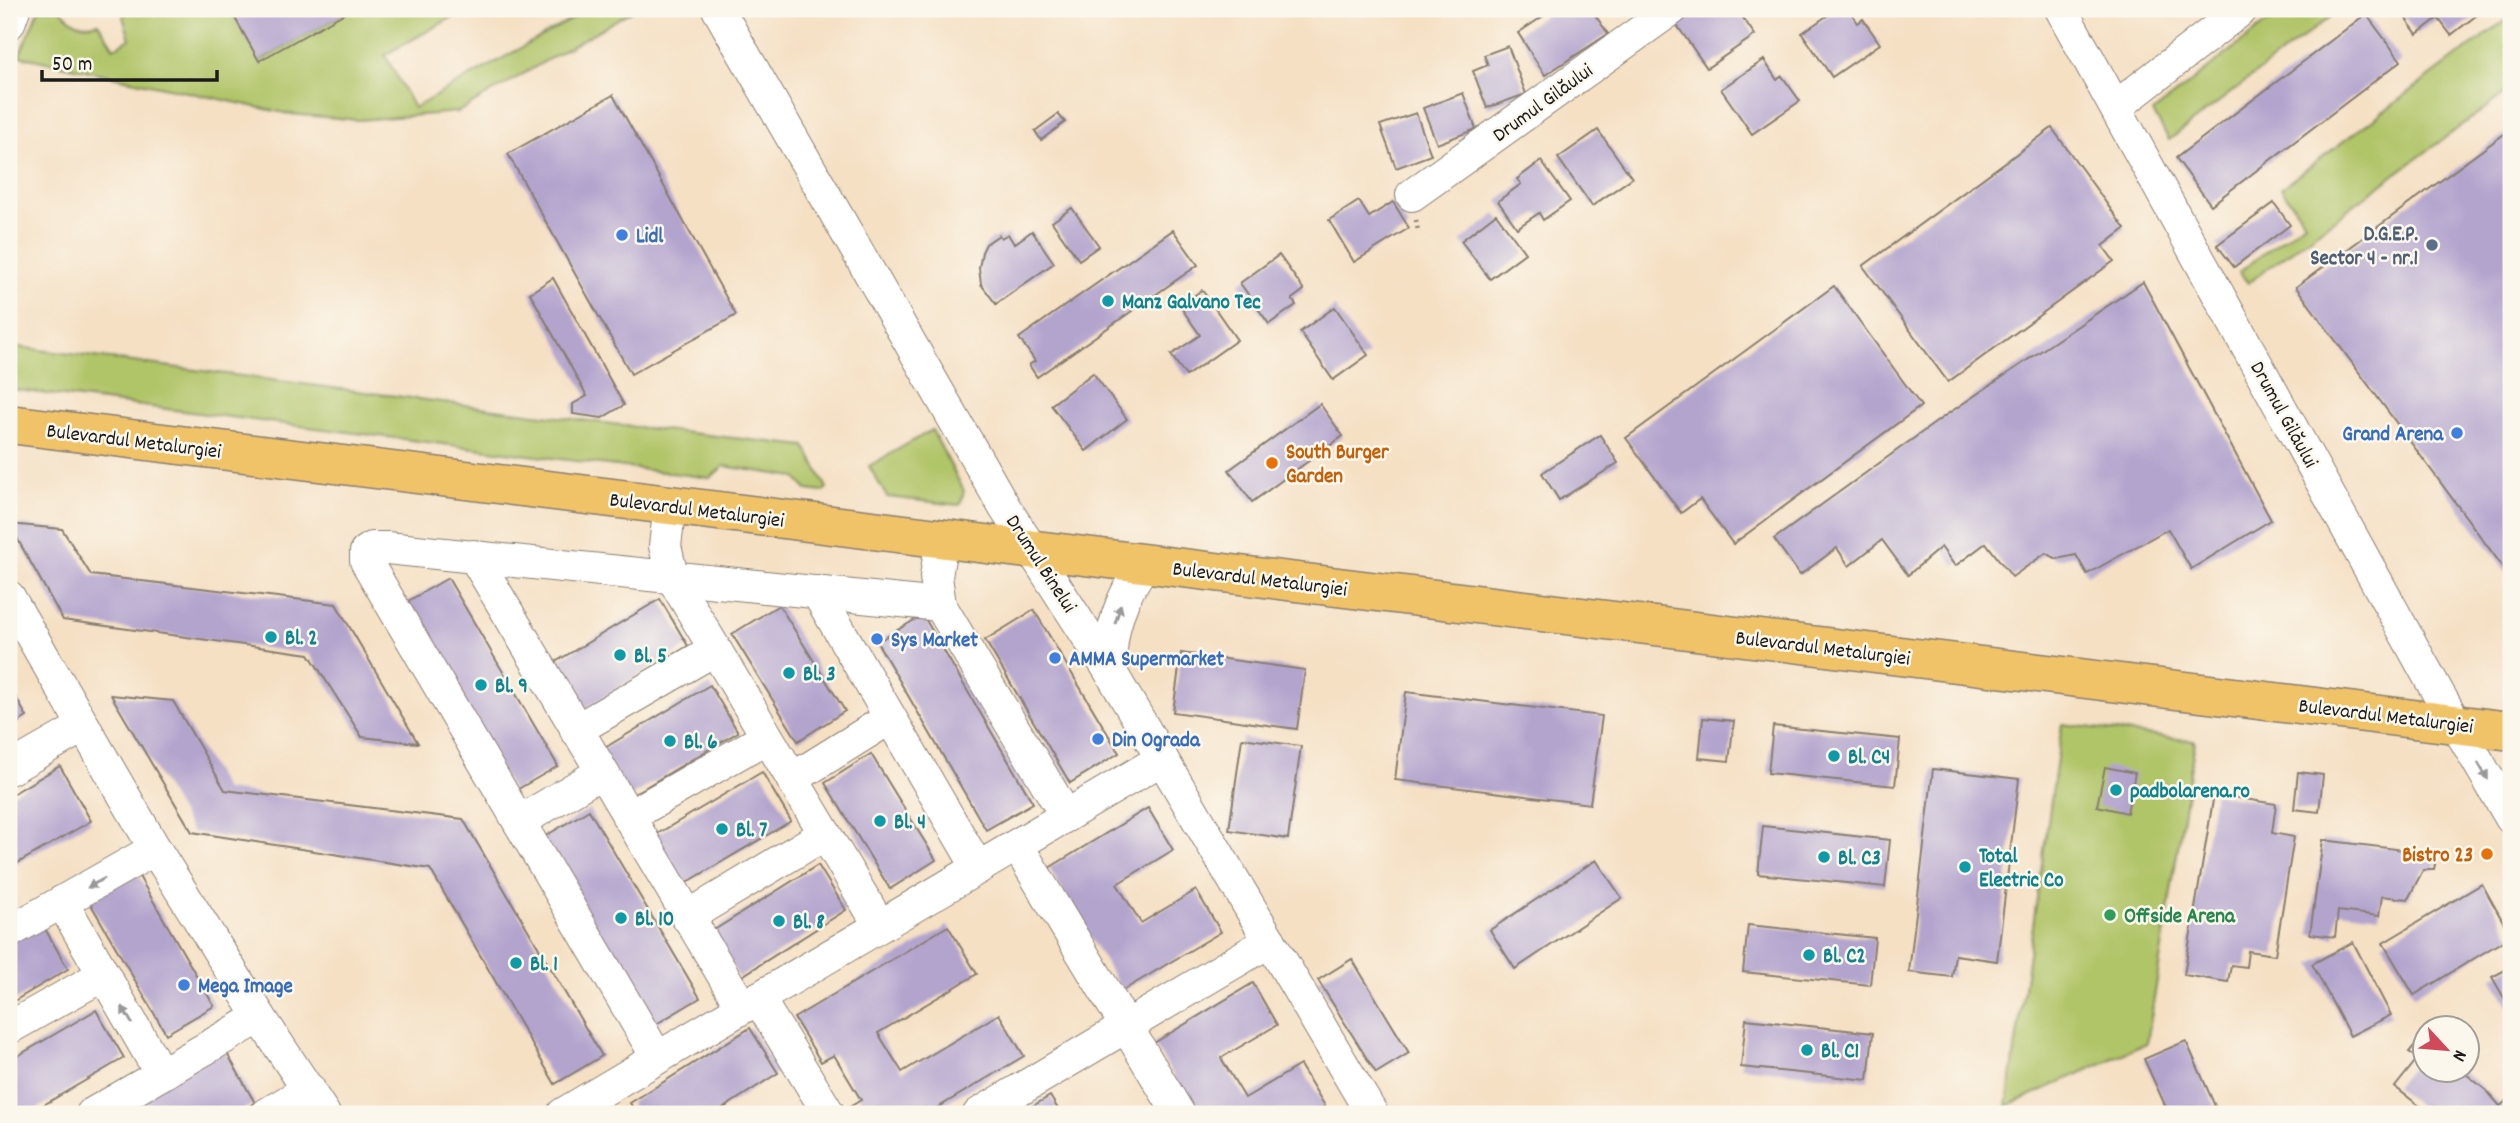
<svg xmlns="http://www.w3.org/2000/svg" width="2520" height="1123" font-family="Dekko,sans-serif">
	<rect width="100%" height="100%" fill="#fbf7ec"/>
	<filter id="ink" filterUnits="userSpaceOnUse"><feTurbulence type="fractalNoise" baseFrequency=".0143" numOctaves="2"/><feDisplacementMap in="SourceGraphic" scale="14" xChannelSelector="R" yChannelSelector="G"/><feConvolveMatrix kernelMatrix="1 2 1 2 8 2 1 2 1" color-interpolation-filters="sRGB"/></filter>
	<filter id="wash" filterUnits="userSpaceOnUse"><feTurbulence type="fractalNoise" baseFrequency=".00686" numOctaves="4" result="noise"/><feDisplacementMap in="SourceGraphic" scale="28" xChannelSelector="R" yChannelSelector="G"/><feGaussianBlur stdDeviation="1.57" result="paint"/><feColorMatrix in="noise" values="0 0 0 0 0 0 0 0 0 0 0 0 0 0 0 0 0 1.4 0 .05"/><feComposite in="paint" operator="in"/></filter>
	<g filter="url(#wash)">
		<rect width="100%" height="100%" fill="#f5e0c4"/>
		<!-- grass -->
		<g fill="#b0c468" stroke="#667042" stroke-width="2">
			<path d="M42,9H60C72,22 80,28 98,23L114,48L130,39L123,17L127,9H230L260,61L352,9H467L385,55L414,108L590,9H635L458,112L359,120L289,114L19,56L38,11Z"/>
			<path d="M2284,9H2340L2169,140L2153,112Z"/>
			<path d="M2511,16V89L2248,283L2239,272L2305,222L2281,188Z"/>
			<path d="M9,346L636,427L805,446L827,488L822,492L807,490L795,477L724,466L710,478L9,389Z"/>
			<path d="M932,430L964,491L961,503L958,505L887,497L869,466Z"/>
			<path d="M2062,724L2195,741L2147,1043L2007,1106Z"/>
		</g>
		<g id="blocks">
			<!-- building -->
			<g fill="#b3a4ce">
				<path d="M230,9H352L259,61Z"/>
				<path d="M1554,9H1591L1608,34L1545,75L1518,33Z"/>
				<path d="M1698,9H1728L1732,14L1738,11L1755,35L1707,68L1676,24Z"/>
				<path d="M1837,9H1848L1858,23L1863,19L1880,44L1832,77L1802,33Z"/>
				<path d="M2399,9H2473L2477,15L2451,35L2438,18L2417,34Z"/>
				<path d="M2366,14L2401,61L2211,205L2176,158Z"/>
				<path d="M1508,46L1526,94L1487,108L1473,71L1488,65L1484,55Z"/>
				<path d="M1764,60L1777,80L1782,76L1800,101L1752,134L1721,89Z"/>
				<path d="M1463,93L1476,129L1437,144L1423,108Z"/>
				<path d="M613,95L736,315L631,374L508,154Z"/>
				<path d="M1416,113L1431,155L1396,168L1380,125Z"/>
				<path d="M1058,114L1065,122L1041,140L1035,131Z"/>
				<path d="M2052,128L2125,229L2103,246L2114,261L1948,382L1863,266Z"/>
				<path d="M2511,129V578L2296,287Z"/>
				<path d="M1598,130L1632,178L1592,206L1558,158Z"/>
				<path d="M1541,161L1570,201L1543,220L1539,213L1517,228L1498,201L1521,184L1517,179Z"/>
				<path d="M1359,201L1369,217L1393,202L1409,228L1354,262L1329,220Z"/>
				<path d="M2274,203L2290,225L2234,267L2217,245Z"/>
				<path d="M1072,208L1099,246L1079,260L1052,222Z"/>
				<path d="M1496,214L1525,253L1490,279L1461,241Z"/>
				<path d="M1173,230L1198,265L1037,377L1029,365L1035,361L1019,338Z"/>
				<path d="M1032,231L1054,263L996,304L981,284L979,268L982,252L986,244L999,235L1001,238L1008,234L1014,244Z"/>
				<path d="M1279,255L1304,290L1292,299L1296,305L1269,324L1240,283Z"/>
				<path d="M553,278L624,405L602,418L573,414V404L587,396L530,293Z"/>
				<path d="M2143,282L2271,520L2191,569L2168,529L2087,574L2076,555L2057,559L2046,553L2012,577L1986,543L1955,566L1941,547L1908,575L1882,540L1849,566L1837,548L1800,575L1774,539L1946,415Z"/>
				<path d="M1834,286L1921,406L1733,544L1700,499L1681,513L1626,438Z"/>
				<path d="M1202,290L1237,340L1186,376L1171,355L1200,335L1180,306Z"/>
				<path d="M1335,307L1368,355L1333,380L1300,332Z"/>
				<path d="M1093,373L1127,419L1086,451L1051,405Z"/>
				<path d="M1320,404L1343,436L1252,502L1229,470Z"/>
				<path d="M1600,435L1618,463L1559,500L1542,473Z"/>
				<path d="M9,524L62,529L91,575L336,604L418,743L362,737L309,654L63,620Z"/>
				<path d="M448,578L558,766L513,792L403,604Z"/>
				<path d="M660,599L688,646L580,711L552,664Z"/>
				<path d="M779,605L845,711L798,741L732,634Z"/>
				<path d="M1034,610L1119,753L1070,783L985,640Z"/>
				<path d="M923,615L1033,803L986,830L877,642Z"/>
				<path d="M1181,653L1305,670L1297,729L1173,712Z"/>
				<path d="M9,685L27,717L9,728Z"/>
				<path d="M710,685L738,732L629,797L601,750Z"/>
				<path d="M1406,692L1602,716L1590,804L1395,780Z"/>
				<path d="M111,695L173,701L225,790L463,819L602,1056L555,1084L430,869L192,832Z"/>
				<path d="M1703,718L1734,721L1729,761L1699,758Z"/>
				<path d="M1773,726L1900,739L1895,786L1768,773Z"/>
				<path d="M1242,738L1301,746L1288,839L1229,830Z"/>
				<path d="M871,754L936,860L890,889L825,783Z"/>
				<path d="M60,766L91,821L9,868V796Z"/>
				<path d="M2105,767L2135,773L2127,813L2097,806Z"/>
				<path d="M1933,769L2019,779L1997,961L1955,955L1952,977L1909,972Z"/>
				<path d="M762,772L791,821L681,886L652,837Z"/>
				<path d="M2298,772L2323,775L2319,812L2294,809Z"/>
				<path d="M2214,794L2276,804L2272,833L2294,837L2275,955L2248,951L2246,967L2231,965L2228,982L2184,975Z"/>
				<path d="M1148,808L1173,850L1117,884L1141,923L1196,890L1221,932L1122,991L1049,868Z"/>
				<path d="M589,810L700,998L653,1026L542,838Z"/>
				<path d="M1763,826L1890,840L1885,887L1758,874Z"/>
				<path d="M2323,840L2437,854L2434,870H2423L2408,899L2382,896L2379,916L2338,911L2335,937L2310,934Z"/>
				<path d="M1596,860L1622,898L1515,969L1490,930Z"/>
				<path d="M818,865L846,910L739,978L711,932Z"/>
				<path d="M137,873L214,1006L166,1034L89,901Z"/>
				<path d="M2482,884L2511,936L2414,995L2383,943Z"/>
				<path d="M40,920L68,969L9,1004V939Z"/>
				<path d="M1748,925L1875,938L1870,985L1743,972Z"/>
				<path d="M948,926L977,974L878,1033L902,1072L999,1014L1024,1056L927,1114H852L848,1108L861,1100L834,1055L821,1062L794,1018Z"/>
				<path d="M2353,942L2391,1015L2350,1036L2312,964Z"/>
				<path d="M1352,959L1409,1053L1376,1073L1318,980Z"/>
				<path d="M2511,967V1010L2492,977Z"/>
				<path d="M1253,983L1277,1025L1221,1058L1245,1098L1300,1065L1325,1106L1312,1114H1196L1154,1043Z"/>
				<path d="M96,1010L124,1058L28,1114H9V1061Z"/>
				<path d="M1746,1019L1873,1033L1868,1080L1741,1067Z"/>
				<path d="M750,1028L778,1073L714,1114H637L630,1103Z"/>
				<path d="M2420,1039L2426,1044V1070H2461L2487,1091L2500,1106L2511,1097V1114H2430L2395,1087L2418,1058L2409,1052Z"/>
				<path d="M2186,1041L2215,1106L2197,1114H2169L2144,1059Z"/>
				<path d="M224,1048L255,1103L236,1114H112Z"/>
				<path d="M1050,1096L1061,1114H1019Z"/>
			</g>
		</g>
	</g>
	<g filter="url(#ink)">
		<use href="#blocks" fill-opacity="0" stroke="#887e70" stroke-width="2"/>
		<g fill="none" stroke-linecap="round" stroke-linejoin="round">
			<!-- minor casing -->
			<g stroke="#887e70" stroke-width="34">
				<g id="minor">
					<path d="M718,9L1005,508L1110,671L1372,1114"/>
					<path d="M2061,9L2438,693L2511,818"/>
					<path d="M9,23L14,9"/>
					<path d="M2116,107L2242,9"/>
					<path d="M1412,195L1672,9"/>
					<path d="M670,506L665,546L672,577L880,926"/>
					<path d="M942,538L936,577L940,605L1066,816"/>
					<path d="M474,556L742,1007"/>
					<path d="M817,592L978,868"/>
					<path d="M9,597L155,849L260,1017L324,1114"/>
					<path d="M1110,671C1110,629 1120,596 1146,563"/>
					<path d="M576,730L714,650"/>
					<path d="M9,769L84,726"/>
					<path d="M792,779L890,718"/>
					<path d="M628,817L767,737"/>
					<path d="M519,822L602,772"/>
					<path d="M1017,845L1179,1114"/>
					<path d="M62,902L161,1074"/>
					<path d="M687,917L825,834"/>
					<path d="M9,932L155,849"/>
					<path d="M758,998L829,1114"/>
					<path d="M9,1028L103,975"/>
					<path d="M657,1057L366,561V552L372,548H387L940,605"/>
					<path d="M92,1114L260,1017"/>
					<path d="M267,1114L309,1089"/>
					<path d="M563,1114L1162,759"/>
					<path d="M979,1114L1270,941"/>
				</g>
			</g>
			<!-- major casing -->
			<g stroke="#887e70" stroke-width="41">
				<path id="major" d="M9,424L2511,731"/>
			</g>
			<!-- path -->
			<path stroke="#887e70" stroke-width="4.5" stroke-dasharray="2 5" stroke-linecap="butt" d="M1416,220L1418,231"/>
			<!-- minor -->
			<use href="#minor" stroke="#fff" stroke-width="32"/>
			<!-- major -->
			<use href="#major" stroke="#f1c369" stroke-width="38"/>
		</g>
		<!-- one-way arrows -->
		<defs><path id="oneway-solid" d="M-6-.8H1V-3.2L6.5 0L1 3.2V.8H-6Z" transform="scale(1.75)"/></defs>
		<g fill="#999">
			<use href="#oneway-solid" transform="translate(1118 614) rotate(-72)"/>
			<use href="#oneway-solid" transform="translate(2483 771) rotate(59)"/>
			<use href="#oneway-solid" transform="translate(96 883) rotate(151)"/>
			<use href="#oneway-solid" transform="translate(127 1015) rotate(-121)"/>
		</g>
	</g>
	<!-- markers -->
	<g fill="#3f7fe0" stroke="#fbf7ec" stroke-width="2.5">
		<circle cx="622" cy="235" r="7"/>
		<circle cx="2457" cy="433" r="7"/>
		<circle cx="877" cy="639" r="7"/>
		<circle cx="1055" cy="658" r="7"/>
		<circle cx="1098" cy="739" r="7"/>
		<circle cx="184" cy="985" r="7"/>
	</g>
	<circle fill="#5c6f8a" stroke="#fbf7ec" stroke-width="2.5" cx="2432" cy="245" r="7"/>
	<g fill="#0f9aa8" stroke="#fbf7ec" stroke-width="2.5">
		<circle cx="1108" cy="301" r="7"/>
		<circle cx="271" cy="637" r="7"/>
		<circle cx="620" cy="655" r="7"/>
		<circle cx="789" cy="673" r="7"/>
		<circle cx="481" cy="685" r="7"/>
		<circle cx="670" cy="741" r="7"/>
		<circle cx="1834" cy="756" r="7"/>
		<circle cx="2116" cy="790" r="7"/>
		<circle cx="880" cy="821" r="7"/>
		<circle cx="722" cy="829" r="7"/>
		<circle cx="1824" cy="857" r="7"/>
		<circle cx="1965" cy="867" r="7"/>
		<circle cx="621" cy="918" r="7"/>
		<circle cx="779" cy="921" r="7"/>
		<circle cx="1809" cy="955" r="7"/>
		<circle cx="516" cy="963" r="7"/>
		<circle cx="1807" cy="1050" r="7"/>
	</g>
	<g fill="#e8710a" stroke="#fbf7ec" stroke-width="2.5">
		<circle cx="1272" cy="463" r="7"/>
		<circle cx="2487" cy="854" r="7"/>
	</g>
	<circle fill="#2e9e5b" stroke="#fbf7ec" stroke-width="2.5" cx="2110" cy="915" r="7"/>
	<g text-anchor="middle" stroke-width="5" stroke-linejoin="round" paint-order="stroke">
		<!-- street labels -->
		<g font-size="21" fill="#1c1c1c" stroke="#fbf7ec">
			<text transform="translate(1542 102) rotate(-36)" y="7">Drumul Gilăului</text>
			<text transform="translate(2285 414) rotate(61)" y="7">Drumul Gilăului</text>
			<text transform="translate(134 440) rotate(7)" y="7">Bulevardul Metalurgiei</text>
			<text transform="translate(697 509) rotate(7)" y="7">Bulevardul Metalurgiei</text>
			<text transform="translate(1042 563) rotate(57)" y="7">Drumul Binelui</text>
			<text transform="translate(1260 578) rotate(7)" y="7">Bulevardul Metalurgiei</text>
			<text transform="translate(1823 647) rotate(7)" y="7">Bulevardul Metalurgiei</text>
			<text transform="translate(2386 715) rotate(7)" y="7">Bulevardul Metalurgiei</text>
		</g>
		<!-- service labels -->
		<g font-size="21" font-weight="bold" fill="#4e5e75" stroke="#fbf7ec" text-anchor="end">
			<text x="2418" y="240">D.G.E.P.<tspan x="2418" dy="24">Sector 4 - nr.1</tspan></text>
		</g>
		<!-- shop labels -->
		<g font-size="21" font-weight="bold" fill="#366cbe" stroke="#fbf7ec" text-anchor="start">
			<text x="636" y="242">Lidl</text>
			<text x="2443" y="440" text-anchor="end">Grand Arena</text>
			<text x="891" y="646">Sys Market</text>
			<text x="1069" y="665">AMMA Supermarket</text>
			<text x="1112" y="746">Din Ograda</text>
			<text x="198" y="992">Mega Image</text>
		</g>
		<!-- culture labels -->
		<g font-size="21" font-weight="bold" fill="#0d838f" stroke="#fbf7ec" text-anchor="start">
			<text x="1122" y="308">Manz Galvano Tec</text>
			<text x="285" y="644">Bl. 2</text>
			<text x="634" y="662">Bl. 5</text>
			<text x="803" y="680">Bl. 3</text>
			<text x="495" y="692">Bl. 9</text>
			<text x="684" y="748">Bl. 6</text>
			<text x="1848" y="763">Bl. C4</text>
			<text x="2130" y="797">padbolarena.ro</text>
			<text x="894" y="828">Bl. 4</text>
			<text x="736" y="836">Bl. 7</text>
			<text x="1979" y="862">Total<tspan x="1979" dy="24">Electric Co</tspan></text>
			<text x="1838" y="864">Bl. C3</text>
			<text x="635" y="925">Bl. 10</text>
			<text x="793" y="928">Bl. 8</text>
			<text x="1823" y="962">Bl. C2</text>
			<text x="530" y="970">Bl. 1</text>
			<text x="1821" y="1057">Bl. C1</text>
		</g>
		<!-- food labels -->
		<g font-size="21" font-weight="bold" fill="#c56008" stroke="#fbf7ec" text-anchor="start">
			<text x="1286" y="458">South Burger<tspan x="1286" dy="24">Garden</tspan></text>
			<text x="2473" y="861" text-anchor="end">Bistro 23</text>
		</g>
		<!-- leisure labels -->
		<g font-size="21" font-weight="bold" fill="#27864d" stroke="#fbf7ec" text-anchor="start">
			<text x="2124" y="922">Offside Arena</text>
		</g>
	</g>
	<!-- margin -->
	<rect width="2520" height="1123" fill="none" stroke="#fbf7ec" stroke-width="35"/>
	<!-- north arrow -->
	<g transform="translate(2446 1049) rotate(116)"><circle r="33" fill="#fbf7ec" stroke="#a29f99" stroke-width="2"/>
	<path d="M0-5L12 26L0 18L-12 26Z" fill="#d1495b"/>
	<text y="-10" font-size="19" font-weight="bold" text-anchor="middle" fill="#1c1c1c">N</text>
	</g>
	<!-- scale -->
	<path d="M42 70v10h175v-10" fill="none" stroke="#1c1c1c" stroke-width="3.5"/>
	<text x="52" y="70" font-size="21" fill="#1c1c1c" stroke="#fbf7ec" stroke-width="5" paint-order="stroke">50 m</text>
</svg>
